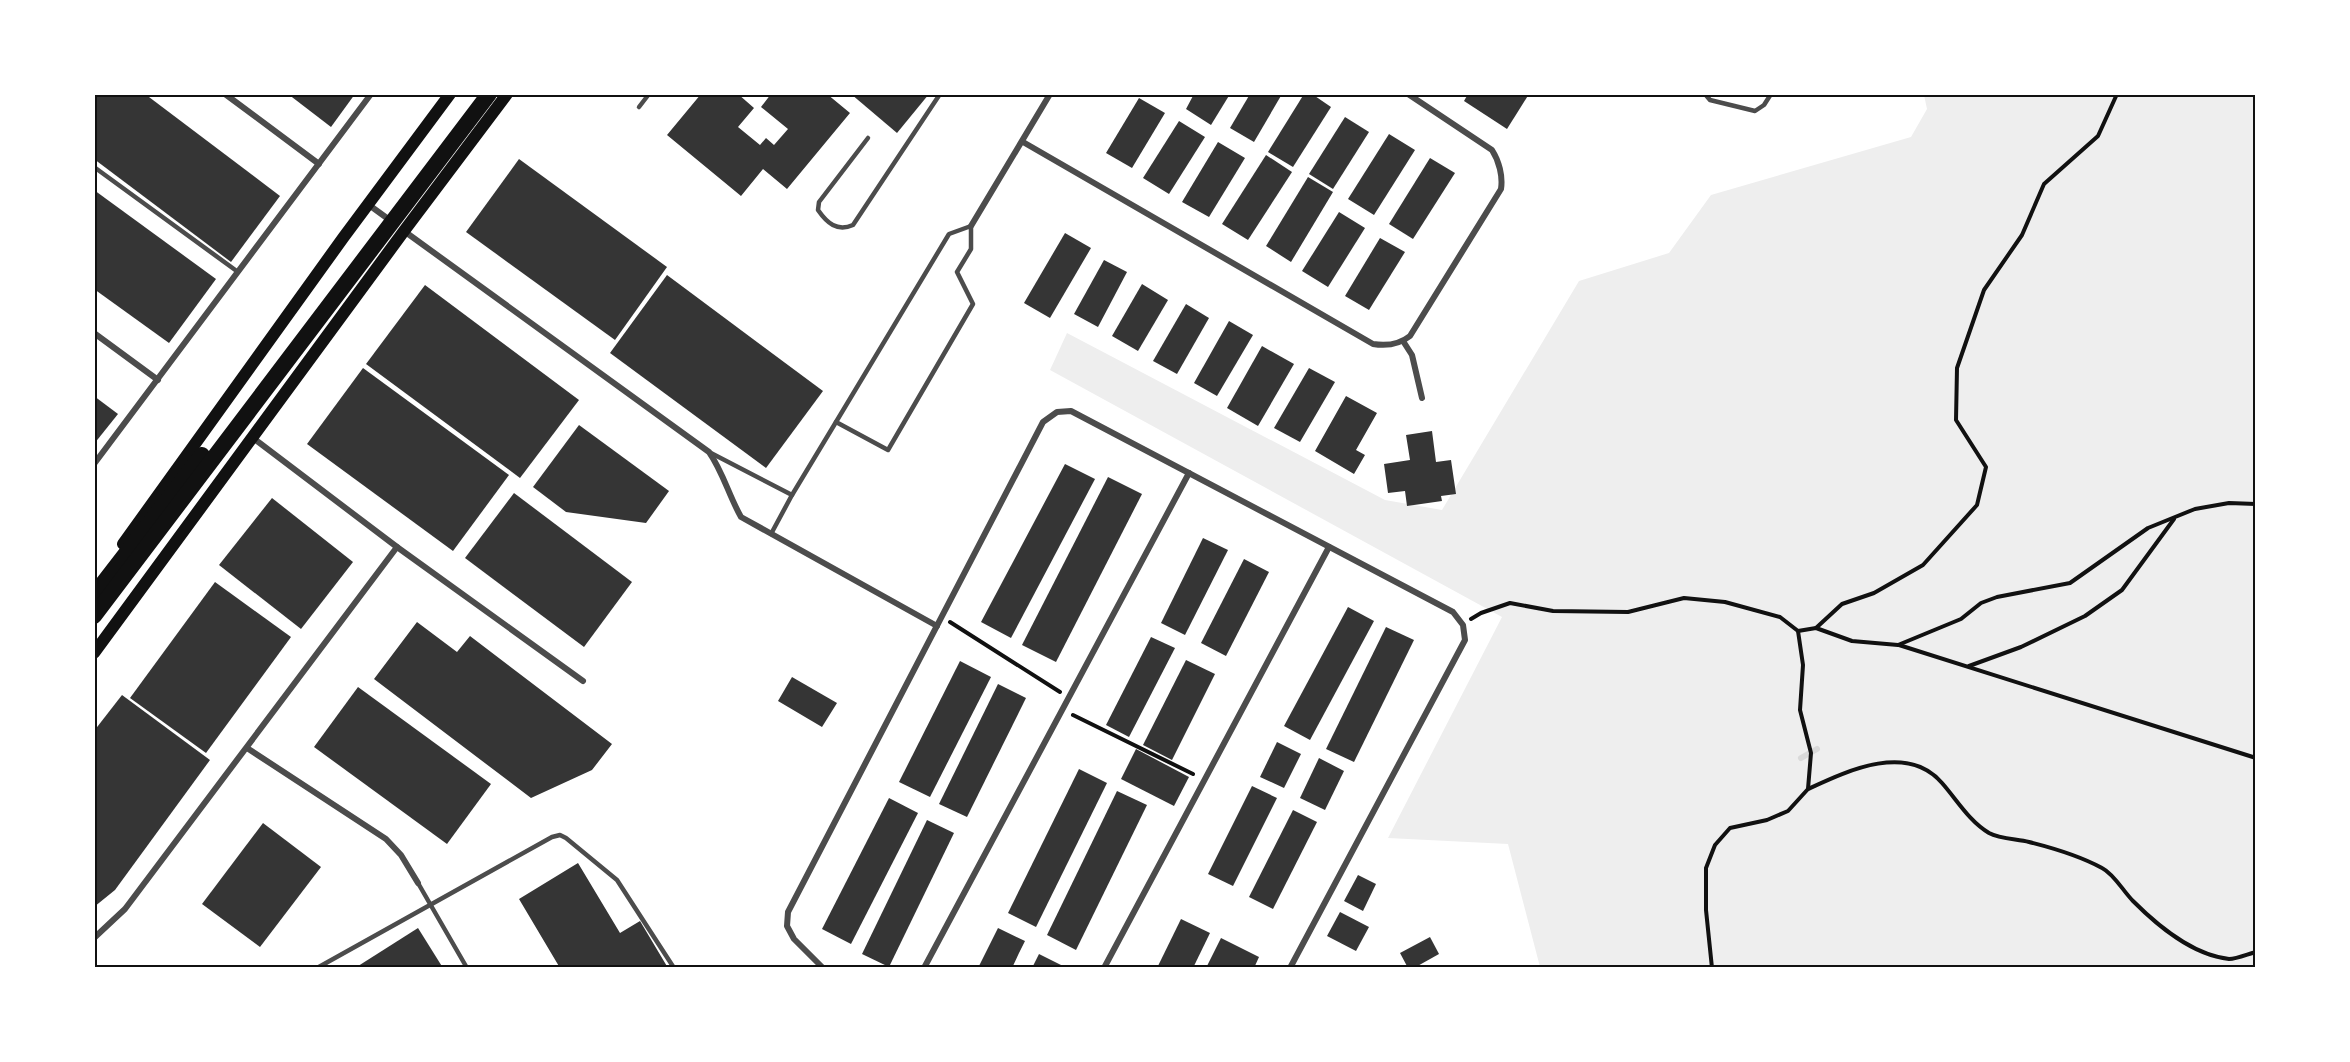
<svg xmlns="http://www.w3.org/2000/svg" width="2350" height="1062" font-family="'Fira Sans Condensed',sans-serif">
	<rect width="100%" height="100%" fill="#fff"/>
	<!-- green -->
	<path fill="#eee" d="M1924,95H2255V967H1540L1508,844L1388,838L1502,617L1050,370L1067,333L1385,500L1442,510L1579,281L1669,253L1711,195L1911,137L1927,109Z"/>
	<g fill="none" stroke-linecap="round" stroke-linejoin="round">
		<!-- stream -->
		<path stroke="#d9d9d9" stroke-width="6" d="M1801,758L1817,749"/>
	</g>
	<!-- building -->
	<g fill="#353535">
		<path d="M94,94H145L280,196L231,262L94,159Z"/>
		<path d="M288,94H355L331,127Z"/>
		<path d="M701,94H738L754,108L738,127L760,145L766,138L774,145L788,129L761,107L771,94H827L850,113L787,189L763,169L741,196L667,135Z"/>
		<path d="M851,94H929L897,133Z"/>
		<path d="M1194,94H1230L1211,125L1186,109Z"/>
		<path d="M1250,94H1282L1254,142L1230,128Z"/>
		<path d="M1304,94H1312L1331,107L1293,167L1268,152Z"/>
		<path d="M1468,94H1529L1507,129L1464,101Z"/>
		<path d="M1139,98L1165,113L1132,168L1106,153Z"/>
		<path d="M1345,117L1369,132L1333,189L1309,174Z"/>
		<path d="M1179,121L1205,137L1169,194L1143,178Z"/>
		<path d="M1389,134L1415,150L1374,215L1348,199Z"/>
		<path d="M1218,142L1245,158L1209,217L1182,202Z"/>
		<path d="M1266,155L1292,172L1248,240L1222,224Z"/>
		<path d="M1430,158L1455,173L1413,239L1389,224Z"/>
		<path d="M519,159L667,267L615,340L466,232Z"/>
		<path d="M1308,177L1333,192L1291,262L1266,246Z"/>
		<path d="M94,190L216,279L169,343L94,289Z"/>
		<path d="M1339,212L1365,228L1328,287L1302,271Z"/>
		<path d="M1065,233L1091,248L1050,318L1024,303Z"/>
		<path d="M1380,238L1405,252L1369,310L1345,296Z"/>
		<path d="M1104,260L1127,272L1098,327L1074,314Z"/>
		<path d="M667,275L823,391L766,468L610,353Z"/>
		<path d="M1142,284L1168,300L1138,351L1112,336Z"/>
		<path d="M425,285L579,400L520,478L366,364Z"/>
		<path d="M1186,304L1209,318L1177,374L1153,361Z"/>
		<path d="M1229,321L1253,335L1217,396L1194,383Z"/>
		<path d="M1262,346L1294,364L1258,426L1227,408Z"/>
		<path d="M363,368L509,475L453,551L307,444Z"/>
		<path d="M1309,368L1335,382L1300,442L1274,428Z"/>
		<path d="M94,396L118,414L94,444Z"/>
		<path d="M1346,396L1377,413L1356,450L1365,455L1354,474L1315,451Z"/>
		<path d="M579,425L669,491L646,523L566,512L533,487Z"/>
		<path d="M1432,431L1436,462L1451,460L1456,494L1441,496L1442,501L1407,506L1405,491L1388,493L1384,464L1410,460L1406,435Z"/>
		<path d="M1065,464L1095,479L1011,638L981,622Z"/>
		<path d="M1108,477L1142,494L1056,662L1022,645Z"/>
		<path d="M514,493L632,582L584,647L465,558Z"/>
		<path d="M272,498L353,562L301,629L219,565Z"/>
		<path d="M1203,538L1228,550L1185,635L1161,623Z"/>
		<path d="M1244,559L1269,572L1226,656L1201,643Z"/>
		<path d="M215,582L291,637L206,753L130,698Z"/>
		<path d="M1348,607L1374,621L1310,740L1284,726Z"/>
		<path d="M417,622L457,652L470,636L612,744L592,770L531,798L374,679Z"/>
		<path d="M1386,627L1414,640L1354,762L1326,749Z"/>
		<path d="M1151,637L1175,648L1129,737L1106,725Z"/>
		<path d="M1186,660L1215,674L1172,760L1143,745Z"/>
		<path d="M960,661L991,677L930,797L899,782Z"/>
		<path d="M792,677L837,703L822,727L778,701Z"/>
		<path d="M998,684L1026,698L967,817L939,804Z"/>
		<path d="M358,687L491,784L447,844L314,747Z"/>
		<path d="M122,695L210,760L115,890L94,907V731Z"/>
		<path d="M1277,742L1301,754L1284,788L1260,777Z"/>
		<path d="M1136,749L1189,777L1174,806L1121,779Z"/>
		<path d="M1319,758L1344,771L1325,810L1300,798Z"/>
		<path d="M1079,769L1107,783L1036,927L1008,913Z"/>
		<path d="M1252,786L1277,798L1233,886L1208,874Z"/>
		<path d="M1117,791L1147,805L1076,950L1047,935Z"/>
		<path d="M889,798L918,813L851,944L822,929Z"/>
		<path d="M1293,810L1317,822L1273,909L1249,897Z"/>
		<path d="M927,820L954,833L889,967L862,954Z"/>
		<path d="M263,823L321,867L260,947L202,904Z"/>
		<path d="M578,863L620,933L640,921L668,968H560L519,899Z"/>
		<path d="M1358,875L1376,884L1363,911L1344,901Z"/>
		<path d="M1340,912L1369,927L1356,951L1327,936Z"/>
		<path d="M1181,919L1210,933L1193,968H1157Z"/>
		<path d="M418,928L443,968H355Z"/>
		<path d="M998,928L1025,941L1019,953L1012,968H978Z"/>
		<path d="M1430,937L1439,954L1414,968H1408L1400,953Z"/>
		<path d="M1221,938L1259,957L1254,968H1206Z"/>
		<path d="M1039,954L1067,968H1032Z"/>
	</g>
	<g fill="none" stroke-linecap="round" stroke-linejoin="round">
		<!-- path -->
		<g stroke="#111" stroke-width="4">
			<path d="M1471,619L1481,613L1510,603L1553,611L1628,612L1684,598L1725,602L1780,617L1798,631"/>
			<path d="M950,622L1060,692"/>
			<path d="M1816,628L1842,604L1874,593L1923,565L1977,505L1986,467L1956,420L1957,368L1984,290L2022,235L2044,184L2098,136L2117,94"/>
			<path d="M1899,645L2256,758"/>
			<path d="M1969,666L2021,647L2085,616L2122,590L2174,519"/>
			<path d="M1073,715L1193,774"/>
			<path d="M1808,789C1847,771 1907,742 1942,783C1957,800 1969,821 1989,833C2000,839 2017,839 2029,842C2053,848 2080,856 2102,868C2114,874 2123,891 2133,901C2158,926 2192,955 2229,959C2237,959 2248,954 2256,952"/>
			<path d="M1712,968L1706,910V868L1715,845L1730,828L1767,820L1788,811L1808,789L1811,753L1800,710L1803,665L1798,631L1816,628L1852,641L1898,645L1961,619L1981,603L1997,597L2070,583L2148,528L2195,509L2229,503L2256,504"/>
		</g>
		<!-- service -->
		<g stroke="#4c4c4c" stroke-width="4.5">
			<path d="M1705,94L1710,100L1755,111L1764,105L1771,94"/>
			<path d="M639,107L649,94"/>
			<path d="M868,138L819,202L818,210C827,223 837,232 853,225L940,94"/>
			<path d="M94,167L238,272"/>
			<path d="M971,226V249L957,272L973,304L888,450L836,422L949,234Z"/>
			<path d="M709,452L792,495"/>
			<path d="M771,534L792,495L836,422"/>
			<path d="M418,883L467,968"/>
			<path d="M317,968L552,837L560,835L566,838L617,880L674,968"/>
		</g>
		<!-- minor -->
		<g stroke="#4c4c4c" stroke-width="6">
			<path d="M225,94L319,164"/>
			<path d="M1023,142L1373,344C1386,346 1400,344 1410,336L1501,189C1503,176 1499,161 1492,150L1408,94"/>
			<path d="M369,205L391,221"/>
			<path d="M971,226L1050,94"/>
			<path d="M404,231L709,452C723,472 729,496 741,517L937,626"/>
			<path d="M94,333L158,380"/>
			<path d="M1403,341L1412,355L1422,398"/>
			<path d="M253,438L397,547L583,681"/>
			<path d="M94,464L371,94"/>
			<path d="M247,748L386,839L401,855L418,883"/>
			<path d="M94,938L125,909L397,547"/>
			<path d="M823,968L794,939L787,926L788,912L1043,422L1057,412L1071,411L1453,612L1463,625L1465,640L1290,968"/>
			<path d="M924,968L1189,473"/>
			<path d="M1104,968L1329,547"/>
		</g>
		<!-- secondary -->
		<g stroke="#111" stroke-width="12">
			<path d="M123,544L343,238L450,94"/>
			<path d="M94,653L404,231L507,94"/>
		</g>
		<!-- motorway -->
		<g stroke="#111" stroke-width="16">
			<path d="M94,595L202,455"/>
			<path d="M94,616L489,94"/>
		</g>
	</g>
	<!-- border -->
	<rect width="2350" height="1062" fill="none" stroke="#ffffff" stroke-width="192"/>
	<rect x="96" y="96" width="2158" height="870" fill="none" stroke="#111" stroke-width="2"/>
</svg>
